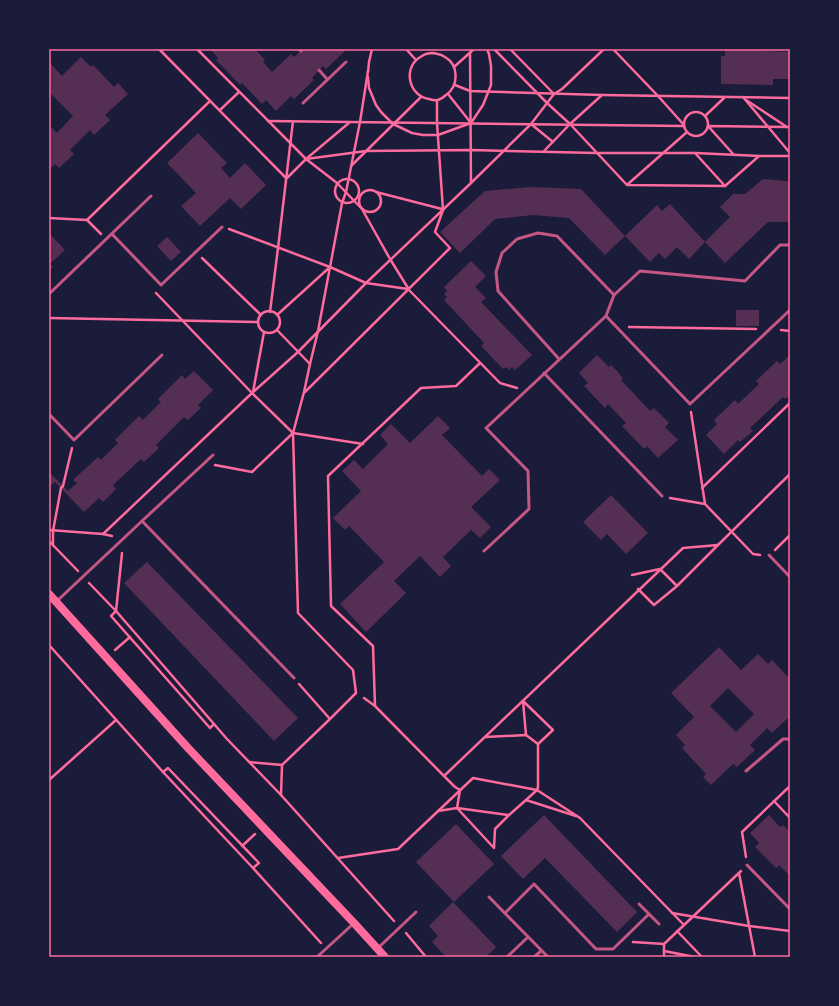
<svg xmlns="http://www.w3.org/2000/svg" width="839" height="1006" font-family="'Noto Serif',serif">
	<rect width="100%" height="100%" fill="#1b1b3a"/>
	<!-- building -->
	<g fill="#542f53" fill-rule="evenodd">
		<path d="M210,49H255L265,60L263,62L272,72L291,54L294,57L303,49H343L345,51L326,69L323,66L312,78L314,80L294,99L291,96L276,111L266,100L262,104L242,83L240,85L216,60L218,58Z"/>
		<path d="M725,49H747V50L790,52V79H773V85L721,84V56H725Z"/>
		<path d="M81,57L91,67L93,65L114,87L118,83L128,94L105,115L110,120L94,135L90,130L70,150L74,154L59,168L55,164L49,170V125L57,133L73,116L49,92V62L62,76Z"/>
		<path d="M198,133L227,163L221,168L230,178L245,163L266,185L241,209L230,198L200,226L181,206L196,193L167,163Z"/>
		<path d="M763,179L787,181L790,184V222H768L725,263L705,242L730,217L720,207L733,194H745Z"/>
		<path d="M532,187L581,189L625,236L605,255L569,218L533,215L495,219L460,253L440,232L485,191Z"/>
		<path d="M670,204L705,242L689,259L677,247L665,259L659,253L650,262L625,236L657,205L662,211Z"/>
		<path d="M49,233L65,250L50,264L53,267L49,271Z"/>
		<path d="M167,237L181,252L171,261L157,246Z"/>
		<path d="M471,261L486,276L475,287L486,298L481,302L532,355L515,370L512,367L509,370L506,367L503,369L481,346L484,343L444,300L447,297L444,294L447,291L444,287Z"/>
		<rect x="736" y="310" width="23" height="16"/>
		<path d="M597,355L609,367L611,365L617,371L623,378L621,380L650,411L654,408L669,423L665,427L678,440L658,458L647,446L644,449L622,426L626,423L608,404L605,408L584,386L588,383L579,373Z"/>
		<path d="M790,355V395L785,399L783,397L750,428L753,431L740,442L738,440L724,454L706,435L717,424L714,420L735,400L738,404L759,384L756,381L777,361L780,364Z"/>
		<path d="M194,371L213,390L198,405L201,408L188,420L184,417L156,445L159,448L144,462L141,459L113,485L116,489L103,502L99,498L84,512L55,482L49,487V472L68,491L77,483L73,480L85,469L98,457L101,460L118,443L115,440L139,416L143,420L161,402L158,399L182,375L185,379Z"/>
		<path d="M438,416L450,428L442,435L482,476L489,469L500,480L471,507L491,527L480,538L471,530L443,557L451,566L440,577L420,556L394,581L406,593L366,632L340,604L384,562L349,526L345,530L333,518L361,491L342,471L354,460L363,469L388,444L380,435L391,424L410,443Z"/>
		<path d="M611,495L648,533L626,554L607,534L601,540L583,522Z"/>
		<path d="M147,562L298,718L274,741L124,583Z"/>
		<path d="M719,647L741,670L758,654L768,664L772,660L790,679V716L772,733L767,728L750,745L755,750L737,767L733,764L711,785L703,777L706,774L682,748L685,745L676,735L694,717L671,693ZM728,688L754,714L736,732L710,706Z"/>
		<path d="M544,815L637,912L617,932L545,858L523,879L501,856Z"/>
		<path d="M769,815L780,827L783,825L790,832V876L779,865L776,868L755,847L759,843L750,833Z"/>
		<path d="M456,824L494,864L454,902L416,862Z"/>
		<path d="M453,902L496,947L486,957H446L432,942L438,936L429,926Z"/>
	</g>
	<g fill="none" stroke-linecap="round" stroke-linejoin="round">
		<!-- path -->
		<g stroke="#ff6b9d" stroke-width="2.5">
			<path d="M159,49L286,178"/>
			<path d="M197,49L306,159L337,183L362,209L390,259L408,288"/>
			<path d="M406,49L416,60"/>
			<path d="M494,49L547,103L570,124L627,185L725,186L695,153"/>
			<path d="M510,49L554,94"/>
			<path d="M613,49L658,96L684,125"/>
			<path d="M433,53C438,54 441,54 445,57C459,65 459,86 446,95C444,97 441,99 438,100C435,101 432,100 429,99C408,96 402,66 422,56C425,54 429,53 433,53Z"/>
			<path d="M470,53L471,183"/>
			<path d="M454,67L474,49"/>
			<path d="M368,72L369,62L372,49"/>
			<path d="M368,77L369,88L376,105L381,112L393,124L412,133L423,135H438L471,123L483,105L491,85V66L489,54L487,49"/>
			<path d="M455,85L470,91L602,95L790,98"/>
			<path d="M448,94L471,123"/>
			<path d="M743,97L790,153"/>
			<path d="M746,100L787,127"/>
			<path d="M220,110L239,92"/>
			<circle cx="696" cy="124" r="12"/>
			<path d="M705,116L724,98"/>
			<path d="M268,121L684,126"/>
			<path d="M531,124L553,142"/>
			<path d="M544,151L570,124L602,95"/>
			<path d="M734,155L708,126L790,127"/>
			<path d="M306,159L366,151L471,150L596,153H695L760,156H790"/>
			<path d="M352,165L421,97"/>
			<path d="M287,178L306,159L350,122"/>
			<circle cx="347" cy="191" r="12"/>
			<path d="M628,184L687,132"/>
			<path d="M725,186L759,156"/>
			<circle cx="370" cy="201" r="11"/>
			<path d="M376,192L442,209"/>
			<path d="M49,218L87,220L101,234"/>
			<path d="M87,220L210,101"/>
			<path d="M229,229L330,267L366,283L408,289L500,383L517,388"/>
			<path d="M202,258L261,315"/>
			<path d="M156,293L252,393L293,433L363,444"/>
			<circle cx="269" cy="322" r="11"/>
			<path d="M270,312L278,248L293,121"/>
			<path d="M277,315L330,267"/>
			<path d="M49,318L258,322"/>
			<path d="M629,327L756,329"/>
			<path d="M277,330L310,364"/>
			<path d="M781,330L790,331"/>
			<path d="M253,392L264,332"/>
			<path d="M305,392L450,248L435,232L443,210L437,123V100"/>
			<path d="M691,412L705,504"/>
			<path d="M215,465L252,472L293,433"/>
			<path d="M702,488L790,403"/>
			<path d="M670,498L705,504L753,554L760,555"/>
			<path d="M49,530L103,534L112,536"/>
			<path d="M103,534L252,393L298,352L366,283L471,183L531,124L554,94L562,89L604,49"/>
			<path d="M49,541L78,571"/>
			<path d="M53,545V531L61,488L63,486L72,448"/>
			<path d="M718,545L790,474"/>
			<path d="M775,550L790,535"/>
			<path d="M122,553L116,611L111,616L210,728L214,724"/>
			<path d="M632,575L660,569L677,586"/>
			<path d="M89,583L116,611L227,739L281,795L394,921"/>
			<path d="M49,645L163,772L253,868L321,943"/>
			<path d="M115,650L130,637"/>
			<path d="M299,684L330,719"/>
			<path d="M364,698L375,706L444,776L455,787L460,790L457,808"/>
			<path d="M375,706L373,646L331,606L328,476L421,388L456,386L480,363"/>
			<path d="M526,735L523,701L553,730L538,744"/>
			<path d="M485,737L526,735L538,744V787L537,790L526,800"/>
			<path d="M249,762L282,765"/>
			<path d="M163,772L168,768L259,863L253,868"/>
			<path d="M444,776L683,548L718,545L677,586L654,605L638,589"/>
			<path d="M49,780L116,720"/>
			<path d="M281,795L282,765L330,719L356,693L353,670L298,613L293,433L304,392L310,364L318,331L342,203L346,192L360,122L368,71"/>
			<path d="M774,801L790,818"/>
			<path d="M457,808L494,848L495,829L509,815L526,800L576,816"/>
			<path d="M438,811L457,808L508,815"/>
			<path d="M242,846L255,834"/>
			<path d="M746,857L742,832L790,786"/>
			<path d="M338,858L398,849L473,778L537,790L580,818L684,925"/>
			<path d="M739,873L755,957"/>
			<path d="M672,913L749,926L790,931"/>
			<path d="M677,931L702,957"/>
			<path d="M406,933L426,957"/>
			<path d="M633,942L664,944"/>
			<path d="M664,951L695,957"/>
			<path d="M664,957V944L741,871"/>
		</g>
		<!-- service -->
		<g stroke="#c65784" stroke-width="3">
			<path d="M299,49L301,51"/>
			<path d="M319,70L327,79"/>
			<path d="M303,103L346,62"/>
			<path d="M112,234L161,285L222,227"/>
			<path d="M49,294L151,196"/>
			<path d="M606,316L690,404L790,310"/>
			<path d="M559,359L498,291L496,272L502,253L517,239L538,233L557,236L614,295"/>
			<path d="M544,373L662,496"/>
			<path d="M49,414L74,440L162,355"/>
			<path d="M142,521L213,455"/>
			<path d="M484,551L529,509L528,471L486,428L606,316L614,295L640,271L745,281L780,245H790"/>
			<path d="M769,555L790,577"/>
			<path d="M57,601L142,521L294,678"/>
			<path d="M746,771L783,739H790"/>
			<path d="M747,865L790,909"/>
			<path d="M489,897L548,957"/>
			<path d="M639,904L659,924"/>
			<path d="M505,913L534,884L596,949H613L649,914"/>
			<path d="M378,948L416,912"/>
			<path d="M317,957L353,924"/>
			<path d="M507,957L528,937"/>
			<path d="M534,957L541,951"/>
		</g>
		<!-- secondary -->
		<path stroke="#ff6b9d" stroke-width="8" d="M49,594L188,748L354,923L385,957"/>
	</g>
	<!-- border -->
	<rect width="839" height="1006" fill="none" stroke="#1b1b3a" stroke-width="100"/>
	<rect x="50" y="50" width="739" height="906" fill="none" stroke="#ff6b9d" stroke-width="1.5"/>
</svg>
